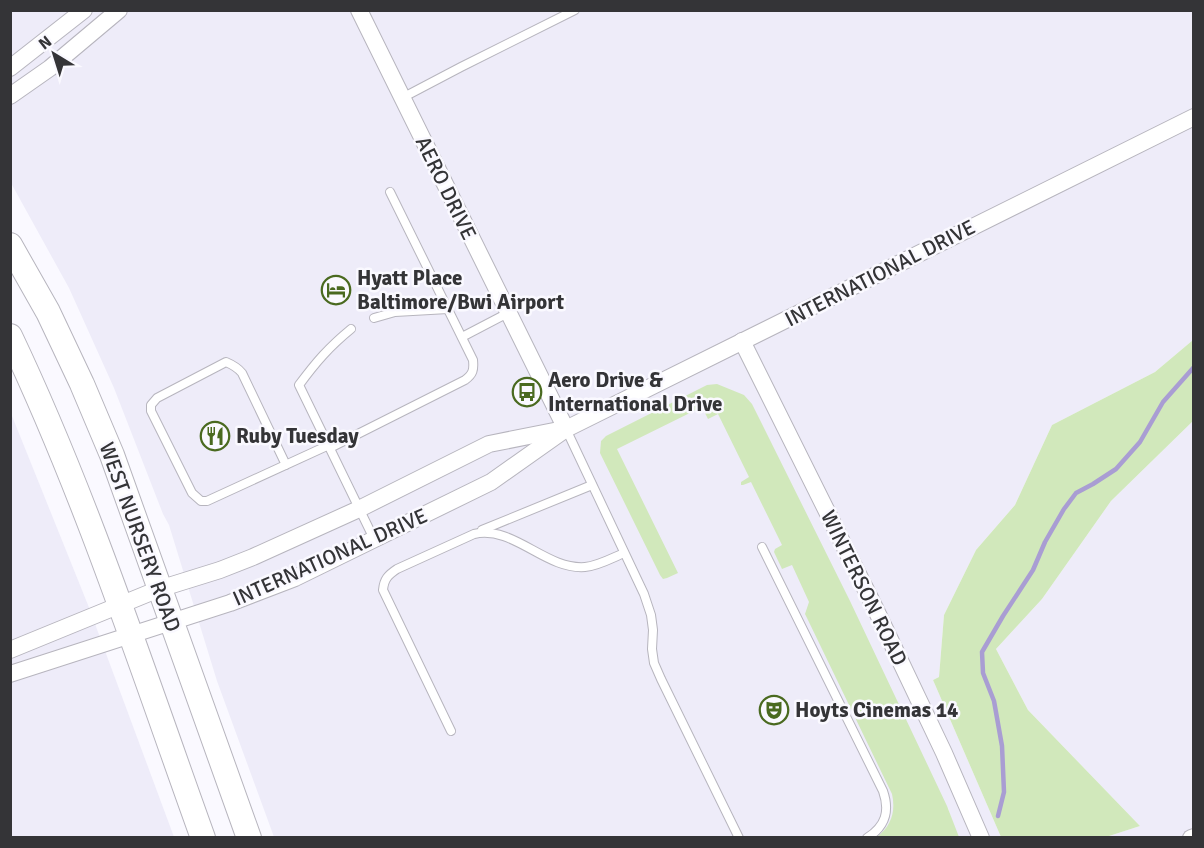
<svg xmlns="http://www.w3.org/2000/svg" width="1204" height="848" font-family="Signika,sans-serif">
	<rect width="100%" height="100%" fill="#faf9ff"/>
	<!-- built -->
	<g fill="#eeecf9">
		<path d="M10,11H1193V340L1155,372L1052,425L1015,505L976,550L944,615L939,677L933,680L1001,837H957L948,808L933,838L274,837L217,681L169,525L163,514L114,388L69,288L11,183Z"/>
		<path d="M10,411L88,605L174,837H11Z"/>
		<path d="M1193,421V837H1106L1140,826L1028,710L996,649L1042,599L1111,501Z"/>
	</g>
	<!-- green -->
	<g fill="#d1e8bb">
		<path d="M1193,340V421L1111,501L1042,599L996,649L1028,710L1140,826L1106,837H1001L933,680L939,677L944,615L976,550L1015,505L1052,425L1155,372Z"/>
		<path d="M717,384L744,395L752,404L850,601L947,806L959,837H877C891,826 896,812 892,794L807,618L805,614L809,602L792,565L782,569L774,552L775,549L782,545L751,482L743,485H741V482L749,477L718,414L708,419L702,407L617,449L678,573L667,578L663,579L660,575L600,453L601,441L606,436L707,385Z"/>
	</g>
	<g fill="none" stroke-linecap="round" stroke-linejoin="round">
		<!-- stream -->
		<path stroke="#a99dd3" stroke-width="4.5" d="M998,816L1004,792L1002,746L994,701L983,673L982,652L1003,616L1033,570L1045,542L1064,509L1076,493L1093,484L1116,469L1140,442L1163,402L1194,367"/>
		<!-- lane casing -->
		<g stroke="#b7b5be" stroke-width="10">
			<g id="lane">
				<path d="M402,98L461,67L575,10"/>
				<path d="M374,318L395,312L448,309"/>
				<path d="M351,329C329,347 316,362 299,385L374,539"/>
				<path d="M462,337L508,313"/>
				<path d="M566,429L644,594L651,615L653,630L652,649L654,663L661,679L739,838"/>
				<path d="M330,448L465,380C473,374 474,370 473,360L390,192"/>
				<path d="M286,465L242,373C238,368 233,365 226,362L157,398L151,405V411L192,493L201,501H207L329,445"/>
				<path d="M482,530L592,485"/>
				<path d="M762,547L883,791C890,811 886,826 867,838"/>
				<path d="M451,731L383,590C384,579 388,575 397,569L474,534C514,525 545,570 585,567C598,566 612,558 624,553"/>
			</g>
		</g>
		<!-- street casing -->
		<g stroke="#b7b5be" stroke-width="18">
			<g id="street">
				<path d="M359,10L566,429"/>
				<path d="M10,68L84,10"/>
				<path d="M10,96L50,68L119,10"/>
				<path d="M742,341L876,610L944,753L981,838"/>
				<path d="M10,650L159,589L220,570L253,557L359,509L489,444L559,430"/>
				<path d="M10,674L230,603L295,578L491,482L566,429L1194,117"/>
				<path d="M1191,838L1194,837"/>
			</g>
		</g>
		<!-- secondary casing -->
		<g stroke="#b7b5be" stroke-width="26">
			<g id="secondary">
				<path d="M10,245L48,312L82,384L112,455L249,838"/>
				<path d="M10,336C87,498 142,669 203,838"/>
			</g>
		</g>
		<!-- lane -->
		<use href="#lane" stroke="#fff" stroke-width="8"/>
		<!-- street -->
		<use href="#street" stroke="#fff" stroke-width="16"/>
		<!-- secondary -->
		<use href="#secondary" stroke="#fff" stroke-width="24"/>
	</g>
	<!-- icons -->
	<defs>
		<g id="hotel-ring" transform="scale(1.5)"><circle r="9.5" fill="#faf9ff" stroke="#4a6a20" stroke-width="1.5"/><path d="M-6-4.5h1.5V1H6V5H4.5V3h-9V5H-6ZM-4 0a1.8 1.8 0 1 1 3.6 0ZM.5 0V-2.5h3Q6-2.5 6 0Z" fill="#4a6a20"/></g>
		<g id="bus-ring" transform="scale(1.5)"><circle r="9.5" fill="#faf9ff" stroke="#4a6a20" stroke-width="1.5"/><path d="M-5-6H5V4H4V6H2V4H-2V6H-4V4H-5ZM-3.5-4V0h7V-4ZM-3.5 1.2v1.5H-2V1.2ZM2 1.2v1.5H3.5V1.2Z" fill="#4a6a20"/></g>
		<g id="restaurant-ring" transform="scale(1.5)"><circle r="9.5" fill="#faf9ff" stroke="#4a6a20" stroke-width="1.5"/><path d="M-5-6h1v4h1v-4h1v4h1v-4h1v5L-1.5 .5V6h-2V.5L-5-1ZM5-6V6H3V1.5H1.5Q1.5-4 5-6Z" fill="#4a6a20"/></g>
		<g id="theatre-ring" transform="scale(1.5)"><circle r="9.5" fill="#faf9ff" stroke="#4a6a20" stroke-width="1.5"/><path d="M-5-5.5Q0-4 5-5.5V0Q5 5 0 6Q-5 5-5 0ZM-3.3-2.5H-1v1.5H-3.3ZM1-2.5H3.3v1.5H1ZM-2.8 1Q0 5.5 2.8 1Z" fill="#4a6a20"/></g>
	</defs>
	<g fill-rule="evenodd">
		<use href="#hotel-ring" x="336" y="290"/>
		<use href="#bus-ring" x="527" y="392"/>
		<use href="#restaurant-ring" x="215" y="436"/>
		<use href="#theatre-ring" x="774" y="710"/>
	</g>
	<g text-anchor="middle" stroke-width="5" stroke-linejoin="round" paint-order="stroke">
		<!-- street labels -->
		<g font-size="21" fill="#343437" stroke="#faf9ff">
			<text transform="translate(446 188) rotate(64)" y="7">AERO DRIVE</text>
			<text transform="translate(880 273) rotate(-27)" y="7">INTERNATIONAL DRIVE</text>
			<text transform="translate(140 537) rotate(70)" y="7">WEST NURSERY ROAD</text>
			<text transform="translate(330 557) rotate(-24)" y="7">INTERNATIONAL DRIVE</text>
			<text transform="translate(864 588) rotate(64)" y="7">WINTERSON ROAD</text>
		</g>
		<!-- poi labels -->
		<g font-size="21" font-weight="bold" fill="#343437" stroke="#faf9ff" text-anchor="start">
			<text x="357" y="285">Hyatt Place<tspan x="357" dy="24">Baltimore/Bwi Airport</tspan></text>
			<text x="548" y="387">Aero Drive &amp;<tspan x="548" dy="24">International Drive</tspan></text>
			<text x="236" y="443">Ruby Tuesday</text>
			<text x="795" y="717">Hoyts Cinemas 14</text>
		</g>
	</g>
	<!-- border -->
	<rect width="1204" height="848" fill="none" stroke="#343437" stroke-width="24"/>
	<!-- north arrow -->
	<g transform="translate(54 54) rotate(322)" stroke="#faf9ff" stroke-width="4.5" paint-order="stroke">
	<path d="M0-4.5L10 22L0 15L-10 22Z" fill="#343437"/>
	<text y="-9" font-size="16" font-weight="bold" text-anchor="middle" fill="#343437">N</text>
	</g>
</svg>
